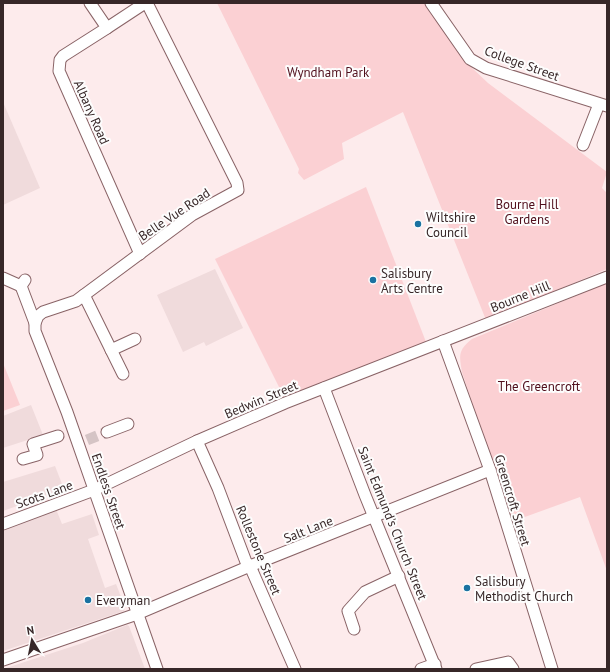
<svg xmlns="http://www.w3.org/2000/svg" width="610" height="672" font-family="'PT Sans',sans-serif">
	<rect width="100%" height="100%" fill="#fdebec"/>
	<!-- built -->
	<g fill="#f0dbdc">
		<path d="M3,102L40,188L3,205Z"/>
		<path d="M215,269L243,328L206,346L204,342L183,352L157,295Z"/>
		<path d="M31,405L43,435L3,448V416Z"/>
		<path d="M55,466L64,489L3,511V482Z"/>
		<path d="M56,509L62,524L92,514L99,535L88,539L105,588L116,584L125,607L124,611L3,651V527Z"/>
		<path d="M127,625L129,626L145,669H3L83,643Z"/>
	</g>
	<!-- green -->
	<g fill="#fbd0d3">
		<path d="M217,3H425L470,66L488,83L607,172L602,188L607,193V269L486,320L403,112L342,143L344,159L304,180L298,173L299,169Z"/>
		<path d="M366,187L426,342L284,397L215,259Z"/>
		<path d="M607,283V571L580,497L511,522L462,372C459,355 458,350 472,339Z"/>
		<path d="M3,363L20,405L3,411Z"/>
	</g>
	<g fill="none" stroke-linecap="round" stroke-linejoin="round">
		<!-- minor-tunnel -->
		<path stroke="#d5c4c5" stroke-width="11" stroke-dasharray="11 5.5" stroke-linecap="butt" d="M87,440L107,432"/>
		<!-- minor casing -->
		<g stroke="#896366" stroke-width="13">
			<g id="minor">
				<path d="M90,3L107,28L63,56L60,60L59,71L140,254"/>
				<path d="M431,3L470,59L486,68L607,106"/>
				<path d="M107,28L145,3"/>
				<path d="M583,145L599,104"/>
				<path d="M3,278L21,286"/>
				<path d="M25,280L21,286L35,323V331L67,412L157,669"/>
				<path d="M84,295L123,374"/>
				<path d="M35,323L38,316L43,312L76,301L192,215L238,190L237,183L147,3"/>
				<path d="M443,341L490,470L552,669"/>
				<path d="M111,350L135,339"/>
				<path d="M324,388L365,495L436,669"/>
				<path d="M107,432L128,424"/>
				<path d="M197,441L218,488L246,562L250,566L295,669"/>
				<path d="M23,459L37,455L33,444L58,436"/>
				<path d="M3,524L94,490L197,441L285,403L607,277"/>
				<path d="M354,629L348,611L365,592L399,576"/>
				<path d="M3,660L137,614L250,566L490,470"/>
				<path d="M421,669L435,664"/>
				<path d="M476,669L508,662L513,669"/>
			</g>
		</g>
		<!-- minor -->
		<use href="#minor" stroke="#fff" stroke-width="11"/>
	</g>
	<!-- markers -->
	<g fill="#1a72a1" stroke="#fdfdfd" stroke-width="1.5">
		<circle cx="418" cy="224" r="4"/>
		<circle cx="373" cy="280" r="4"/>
		<circle cx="467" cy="588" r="4"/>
		<circle cx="88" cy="600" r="4"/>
	</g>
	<g text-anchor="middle" stroke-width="4" stroke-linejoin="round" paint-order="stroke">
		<!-- street labels -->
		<g font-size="13" fill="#372728" stroke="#fdfdfd">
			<text transform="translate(522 63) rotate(20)" y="5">College Street</text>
			<text transform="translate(92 112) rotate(66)" y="5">Albany Road</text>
			<text transform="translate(174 214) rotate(-34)" y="5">Belle Vue Road</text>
			<text transform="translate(520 296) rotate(-22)" y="5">Bourne Hill</text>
			<text transform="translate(261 399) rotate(-23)" y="5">Bedwin Street</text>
			<text transform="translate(109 491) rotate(71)" y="5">Endless Street</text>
			<text transform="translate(44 494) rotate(-20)" y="5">Scots Lane</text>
			<text transform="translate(513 500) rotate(73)" y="5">Greencroft Street</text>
			<text transform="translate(393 523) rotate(68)" y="5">Saint Edmund's Church Street</text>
			<text transform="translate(308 529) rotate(-22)" y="5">Salt Lane</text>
			<text transform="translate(259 550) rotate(67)" y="5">Rollestone Street</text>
		</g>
		<!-- park labels -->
		<g font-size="13" fill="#500f1c" stroke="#fdfdfd">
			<text x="328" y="77">Wyndham Park</text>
			<text x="527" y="209">Bourne Hill<tspan x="527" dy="15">Gardens</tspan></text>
			<text x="539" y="391">The Greencroft</text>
		</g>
		<!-- poi labels -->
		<g font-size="13" fill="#372728" stroke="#fdfdfd" text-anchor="start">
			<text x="426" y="222">Wiltshire<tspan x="426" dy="15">Council</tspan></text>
			<text x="381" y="278">Salisbury<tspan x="381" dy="15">Arts Centre</tspan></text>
			<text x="475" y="586">Salisbury<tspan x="475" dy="15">Methodist Church</tspan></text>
			<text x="96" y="605">Everyman</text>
		</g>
	</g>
	<!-- border -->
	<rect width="610" height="672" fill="none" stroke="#372728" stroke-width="8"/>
	<!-- north arrow -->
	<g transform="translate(32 640) rotate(350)" stroke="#fdfdfd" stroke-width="3" paint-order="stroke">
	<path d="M0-3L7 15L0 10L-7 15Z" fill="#372728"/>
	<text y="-6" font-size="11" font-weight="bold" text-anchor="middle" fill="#372728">N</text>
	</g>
</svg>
